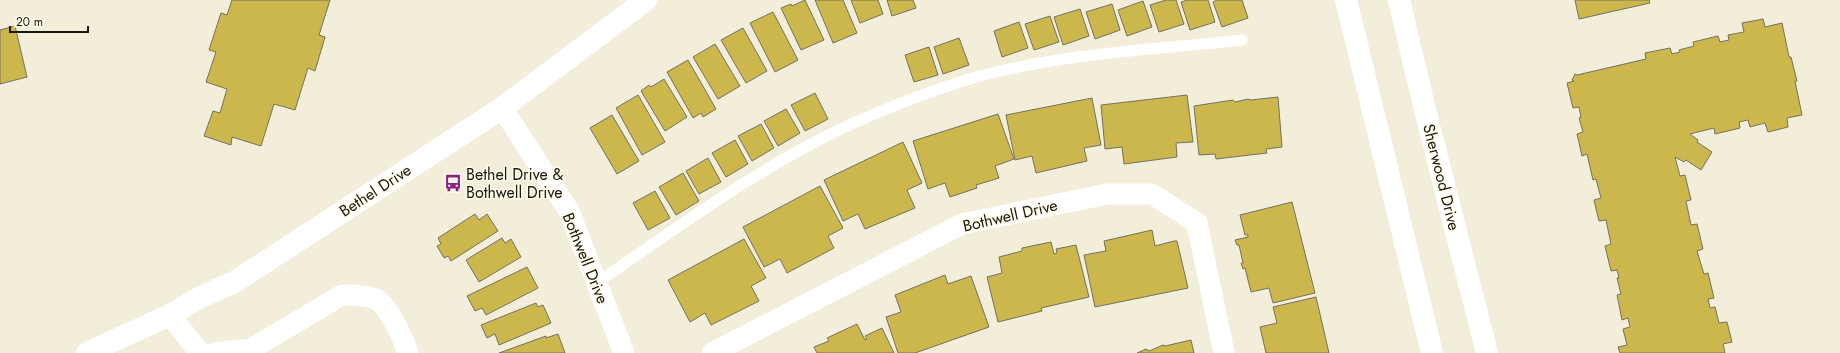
<svg xmlns="http://www.w3.org/2000/svg" width="1840" height="353" font-family="Jost,sans-serif">
	<rect width="100%" height="100%" fill="#f2eeda"/>
	<!-- building -->
	<g fill="#ccb74d" stroke="#74715f">
		<path d="M232,0H330L319,35L325,37L315,71L308,68L295,110L274,104L261,146L232,137L231,145L204,136L213,111L220,113L227,89L206,82L216,52L209,50L221,13L227,15Z"/>
		<path d="M805,0L824,40L801,50L781,8L791,4L792,6Z"/>
		<path d="M815,0H843L857,33L833,43Z"/>
		<path d="M851,0H878L883,14L860,23Z"/>
		<path d="M887,0H913L916,8L892,16Z"/>
		<path d="M1166,0H1176L1184,24L1159,32L1150,5Z"/>
		<path d="M1188,0H1208L1215,22L1190,30L1181,2Z"/>
		<path d="M1217,0H1242L1248,18L1222,27L1213,2Z"/>
		<path d="M1575,0H1649L1650,3L1579,19Z"/>
		<path d="M1143,1L1152,27L1127,36L1118,10Z"/>
		<path d="M1112,4L1120,30L1095,39L1086,12Z"/>
		<path d="M1080,9L1089,36L1063,45L1054,17Z"/>
		<path d="M773,12L798,60L775,72L750,23Z"/>
		<path d="M1050,16L1059,42L1034,50L1025,24Z"/>
		<path d="M1763,19L1765,27L1782,23L1789,57H1791L1797,81H1795L1802,115L1787,118L1788,127L1768,132L1765,123L1750,127L1748,120L1739,122L1740,128L1715,134L1714,128L1690,134L1698,140L1697,142L1712,152L1701,170L1686,160L1684,162L1675,157L1680,176L1685,175L1691,200L1686,201L1691,225L1697,224L1703,249L1697,251L1704,274L1708,273L1714,298L1708,299L1710,308L1715,307L1719,323L1727,322L1732,342L1723,344L1725,353H1620L1618,347L1627,345L1623,329L1630,327L1628,318L1622,320L1617,295L1621,294L1617,278H1619L1617,270L1611,271L1605,246L1611,244L1606,220L1599,221L1594,200L1601,198L1596,179L1593,180L1587,154L1582,156L1577,134L1583,132L1579,118L1581,117L1579,107L1573,108L1567,83L1574,81L1572,80L1575,74L1577,75L1646,59L1645,53L1670,48L1672,54L1680,52L1679,50L1694,46L1693,42L1718,36L1720,42L1729,40L1728,35L1744,32L1742,23Z"/>
		<path d="M1019,22L1028,48L1002,57L994,31Z"/>
		<path d="M15,26L27,77L0,84V30Z"/>
		<path d="M743,28L767,71L746,83L721,40Z"/>
		<path d="M959,38L969,65L943,74L934,47Z"/>
		<path d="M715,44L740,86L718,99L693,57Z"/>
		<path d="M929,47L938,75L914,82L905,55Z"/>
		<path d="M688,60L716,109L703,117L701,113L693,118L667,72Z"/>
		<path d="M664,79L687,117L665,131L641,91L649,85L651,87Z"/>
		<path d="M815,93L828,119L805,131L791,105Z"/>
		<path d="M638,95L665,142L642,155L616,108Z"/>
		<path d="M1187,95L1193,142L1176,143L1177,157L1124,164L1122,147L1105,149L1101,105Z"/>
		<path d="M1278,97L1282,147L1266,149L1267,153L1216,159L1215,154L1199,155L1194,106L1233,100L1235,102L1248,99L1251,100Z"/>
		<path d="M1092,98L1101,145L1084,148L1087,161L1036,173L1032,156L1015,160L1006,115Z"/>
		<path d="M786,109L800,133L778,146L764,121Z"/>
		<path d="M998,114L1014,159L995,166L999,178L976,185L977,188L950,197L945,183L928,189L913,141Z"/>
		<path d="M612,115L639,161L617,174L590,128Z"/>
		<path d="M761,124L774,148L752,161L738,136Z"/>
		<path d="M735,140L748,164L726,177L712,153Z"/>
		<path d="M903,142L922,183L907,190L915,208L865,229L858,214L843,221L824,180Z"/>
		<path d="M708,158L721,182L699,194L686,171Z"/>
		<path d="M683,173L699,201L676,215L659,187Z"/>
		<path d="M820,186L843,228L828,236L834,248L787,273L780,259L764,267L743,227Z"/>
		<path d="M655,191L670,218L648,230L633,203Z"/>
		<path d="M1292,202L1315,293L1273,303L1269,288L1251,292L1245,268L1243,269L1241,263H1243L1239,245H1237L1235,240L1248,237V235H1245L1240,215Z"/>
		<path d="M475,214L479,220L487,214L498,231L451,261L448,256L444,258L437,246L441,244L438,238Z"/>
		<path d="M1152,230L1155,246L1174,241H1177L1188,288L1095,307L1084,255L1106,251L1104,241Z"/>
		<path d="M502,238L505,243L511,239L521,257L479,282L466,260Z"/>
		<path d="M744,239L766,278L751,286L759,301L711,325L705,313L690,322L668,280Z"/>
		<path d="M1051,242L1054,254L1057,253L1056,249L1076,245L1089,297L1041,308L1042,311L998,322L987,277L1002,273L999,257L1022,251V248Z"/>
		<path d="M527,267L538,288L486,315L482,308L475,311L467,296Z"/>
		<path d="M945,275L948,284L971,276L989,327L915,353H898L886,317L901,312L895,295Z"/>
		<path d="M1316,297L1329,353H1266L1260,327L1277,323L1273,307Z"/>
		<path d="M536,303L538,307L543,305L551,323L499,345L495,334L487,338L481,325Z"/>
		<path d="M857,324L865,340L867,339L865,336L882,328L894,353H817L814,347L829,341L827,338Z"/>
		<path d="M558,334L565,353H499L546,336V338Z"/>
		<path d="M1191,340L1194,353H1137L1146,349L1149,351L1163,345L1165,346Z"/>
	</g>
	<g fill="none" stroke-linecap="round" stroke-linejoin="round">
		<!-- service -->
		<path stroke="#fff" stroke-width="11" d="M596,283C669,234 741,180 819,140C865,116 914,97 963,81C1050,54 1151,50 1242,40"/>
		<!-- minor -->
		<g stroke="#fff" stroke-width="21">
			<path d="M502,108L569,211L624,353"/>
			<path d="M170,315L200,353"/>
			<path d="M214,353L251,349L342,295C353,295 366,295 376,299C388,305 404,340 408,353"/>
			<path d="M712,353L962,224L1108,194H1152L1197,223L1224,353"/>
		</g>
		<!-- tertiary -->
		<path stroke="#fff" stroke-width="22" d="M87,353L170,315L197,299L236,281L502,108L646,0"/>
		<!-- secondary -->
		<g stroke="#fff" stroke-width="22">
			<path d="M1346,0L1432,353"/>
			<path d="M1399,0L1425,110L1487,353"/>
		</g>
	</g>
	<!-- icons -->
	<defs>
		<g id="bus-bare" transform="scale(1.38)"><path d="M-5-6H5V4H4V6H2V4H-2V6H-4V4H-5ZM-3.5-4V0h7V-4ZM-3.5 1.2v1.5H-2V1.2ZM2 1.2v1.5H3.5V1.2Z" fill="#8b1f83" stroke="#fffcec" stroke-width="2.5" paint-order="stroke"/></g>
	</defs>
	<g fill-rule="evenodd">
		<use href="#bus-bare" x="453" y="183"/>
	</g>
	<g text-anchor="middle" stroke-width="3" stroke-linejoin="round" paint-order="stroke">
		<!-- poi labels -->
		<g font-size="16" fill="#181710" stroke="#fffcec" text-anchor="start">
			<text x="466" y="180">Bethel Drive &amp;<tspan x="466" dy="18">Bothwell Drive</tspan></text>
		</g>
		<!-- street labels -->
		<g font-size="16" fill="#181710" stroke="#fffcec">
			<text transform="translate(1442 177) rotate(76)" y="6">Sherwood Drive</text>
			<text transform="translate(375 190) rotate(-33)" y="6">Bethel Drive</text>
			<text transform="translate(1010 215) rotate(-13)" y="6">Bothwell Drive</text>
			<text transform="translate(586 258) rotate(68)" y="6">Bothwell Drive</text>
		</g>
	</g>
	<!-- scale -->
	<path d="M10 26v6h78v-6" fill="none" stroke="#181710" stroke-width="2"/>
	<text x="16" y="26" font-size="12" fill="#181710" stroke="#fffcec" stroke-width="3" paint-order="stroke">20 m</text>
</svg>
